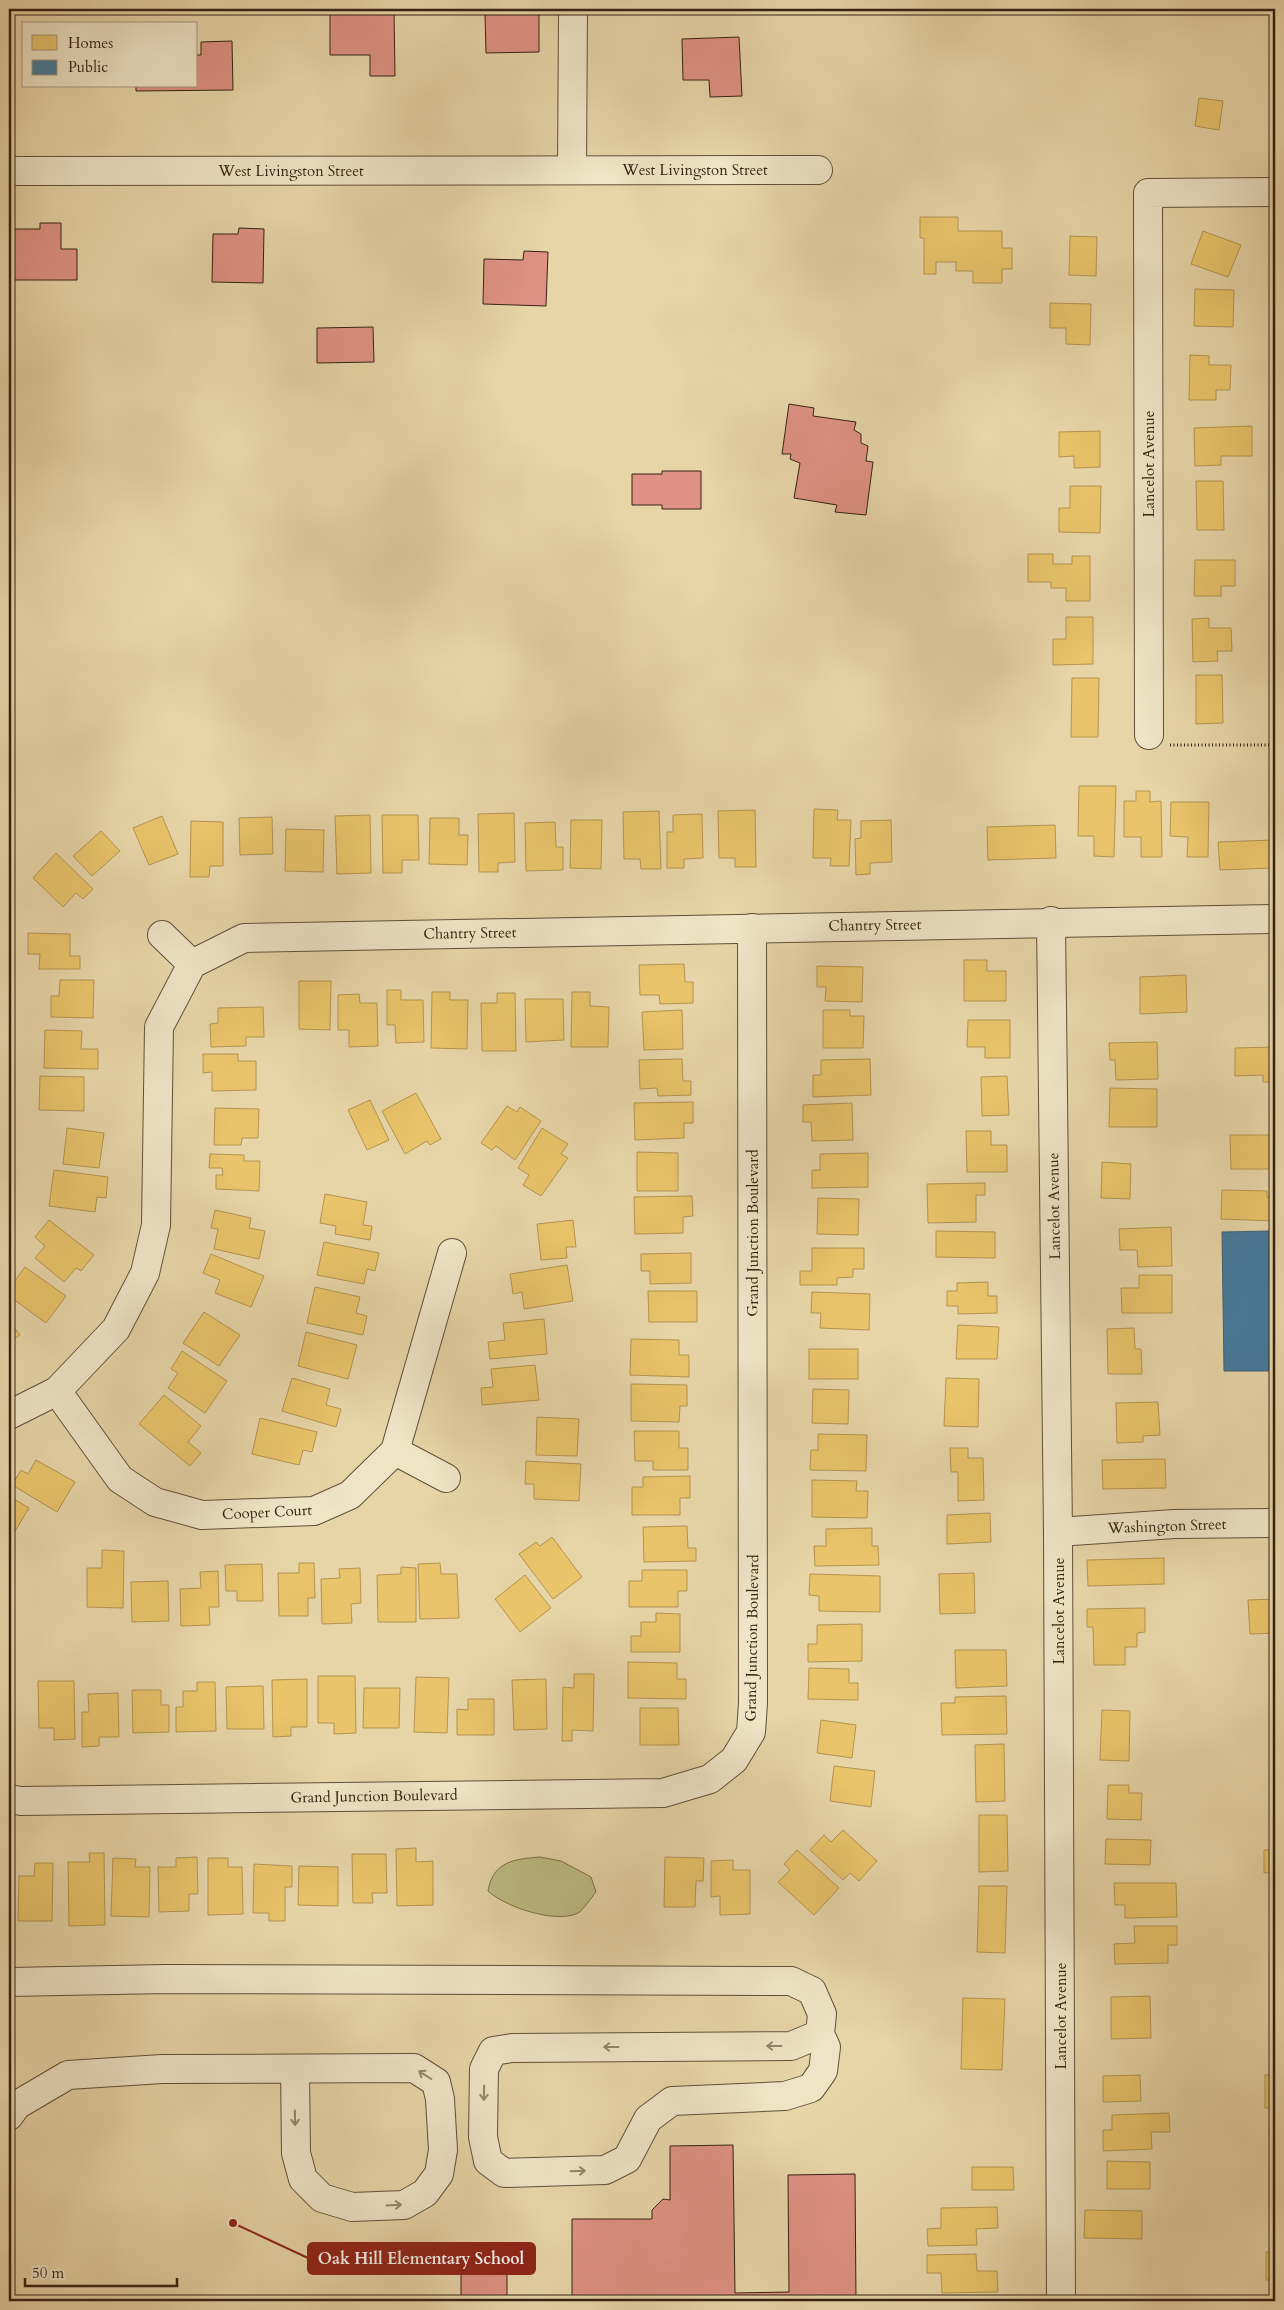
<svg xmlns="http://www.w3.org/2000/svg" width="1284" height="2310" font-family="Cardo,serif">
	<rect width="100%" height="100%" fill="#e7d5a8"/>
	<filter id="stains"><feTurbulence type="fractalNoise" baseFrequency=".004" numOctaves="4"/><feColorMatrix values="0 0 0 0 .2 0 0 0 0 .09 0 0 0 0 .02 0 0 0 .5 -.17"/></filter>
	<radialGradient id="worn" r=".72"><stop offset=".6" stop-color="#630" stop-opacity="0"/><stop offset="1" stop-color="#630" stop-opacity=".3"/></radialGradient>
	<!-- green -->
	<path fill="#bdbb83" stroke="#786f4b" d="M540,1857L561,1861L591,1877L596,1892C591,1898 584,1909 578,1913C556,1924 505,1907 488,1891C493,1861 515,1859 540,1857Z"/>
	<!-- homes -->
	<g fill="#e9c46a" stroke="#b39450">
		<path d="M1199,98L1223,101L1219,130L1195,126Z"/>
		<path d="M920,217H958V231H1002V248H1012V269H1002V283H973V271H956V262H936V274H924V238H920Z"/>
		<path d="M1203,231L1241,245L1228,277L1191,264Z"/>
		<path d="M1070,236L1097,237L1096,276L1069,275Z"/>
		<path d="M1195,289L1234,290L1233,327L1194,326Z"/>
		<path d="M1050,303L1091,304L1090,345L1066,344V328H1050Z"/>
		<path d="M1190,355L1209,356V365H1231L1230,390H1216V400H1189Z"/>
		<path d="M1252,426V456H1221V465L1195,466L1194,428Z"/>
		<path d="M1100,431V467L1074,468V456L1059,457V432Z"/>
		<path d="M1196,481H1223L1224,530H1197Z"/>
		<path d="M1070,486H1101L1100,533L1059,532V508H1070Z"/>
		<path d="M1028,554H1053V564H1072V556H1090V601H1066V588H1051V582H1028Z"/>
		<path d="M1195,560H1235V586H1221V596H1194Z"/>
		<path d="M1066,617H1093V664L1053,665V639H1066Z"/>
		<path d="M1209,618V628H1231L1232,651H1217L1218,661L1193,662L1192,619Z"/>
		<path d="M1196,675H1222L1223,723L1196,724Z"/>
		<path d="M1072,678H1099L1098,737H1071Z"/>
		<path d="M1079,786H1116L1114,857L1094,856V836H1078Z"/>
		<path d="M1136,791H1150V802L1161,801L1162,857H1141V837H1124V801H1136Z"/>
		<path d="M1171,802H1209L1208,857H1187L1188,837L1170,836Z"/>
		<path d="M814,809L838,810L837,820H851L849,866H830L831,858H813Z"/>
		<path d="M755,810L756,867H735V858H719L718,811Z"/>
		<path d="M659,811L661,869H641L640,859H624L623,812Z"/>
		<path d="M514,813L515,862L498,863V872H479L478,814Z"/>
		<path d="M702,814L703,858L684,859V868H667V832H673V815Z"/>
		<path d="M370,815L371,873L337,874L335,816Z"/>
		<path d="M382,815H418L419,860H402V873H383Z"/>
		<path d="M162,816L178,854L149,865L133,828Z"/>
		<path d="M272,817L273,854L240,855L239,818Z"/>
		<path d="M430,818H459V835H468L467,865L429,864Z"/>
		<path d="M571,820H602L601,869L570,868Z"/>
		<path d="M891,820L892,862L870,863V874L856,875L855,839L861,838V821Z"/>
		<path d="M191,821L223,822V866H210L209,877H190Z"/>
		<path d="M555,822L556,847H563V870L526,871L525,823Z"/>
		<path d="M1055,825L1056,858L988,860L987,827Z"/>
		<path d="M286,829L324,830L323,872L285,871Z"/>
		<path d="M101,831L120,851L92,876L73,856Z"/>
		<path d="M1273,840V868L1220,870L1218,842Z"/>
		<path d="M56,853L93,889L83,899L76,893L63,907L33,878Z"/>
		<path d="M28,933L70,934V956H80V969H39L40,954H28Z"/>
		<path d="M964,960H987V971H1006V1001H964Z"/>
		<path d="M684,964L685,982H693V1003L660,1004L659,995H640L639,965Z"/>
		<path d="M817,966L863,967L862,1002L825,1001L826,987H817Z"/>
		<path d="M1186,975L1187,1012L1140,1014V977Z"/>
		<path d="M60,980H94L93,1018L51,1017V996H59Z"/>
		<path d="M299,981H331L330,1030L299,1029Z"/>
		<path d="M387,990H401V1000H423L424,1042L396,1043L395,1025H387Z"/>
		<path d="M432,992H450V1000H468L467,1049L431,1048Z"/>
		<path d="M572,992H590V1006L609,1007L608,1047H571Z"/>
		<path d="M497,993H515L516,1051H482L481,1003H497Z"/>
		<path d="M359,994L360,1003H377L378,1046L349,1047V1030H338V995Z"/>
		<path d="M525,999H563L564,1040L526,1042Z"/>
		<path d="M263,1007L264,1037H246V1046L211,1047L210,1024L218,1023V1008Z"/>
		<path d="M682,1010L683,1049L644,1050L642,1012Z"/>
		<path d="M823,1010H850V1016H864L863,1048H823Z"/>
		<path d="M968,1020H1010V1058H985V1047H967Z"/>
		<path d="M45,1030L82,1031L81,1049H98V1069L44,1068Z"/>
		<path d="M1157,1042L1158,1079L1116,1080L1115,1060H1110L1109,1043Z"/>
		<path d="M1275,1047V1082H1263V1075L1235,1076V1048Z"/>
		<path d="M203,1054H238V1061H256V1090L212,1091V1072L203,1073Z"/>
		<path d="M682,1059L683,1081H691V1095L658,1096L657,1088L640,1089L639,1060Z"/>
		<path d="M870,1059L871,1095L813,1097V1075H821V1060Z"/>
		<path d="M40,1076L84,1077V1111L39,1110Z"/>
		<path d="M1007,1076L1009,1115L982,1116L981,1077Z"/>
		<path d="M1110,1088L1157,1089V1127H1109Z"/>
		<path d="M416,1093L441,1139L430,1145L427,1141L405,1154L382,1111Z"/>
		<path d="M370,1100L389,1140L367,1150L348,1110Z"/>
		<path d="M693,1102V1123H684V1138L635,1140L634,1103Z"/>
		<path d="M852,1103L853,1140L812,1141L811,1122H803V1105Z"/>
		<path d="M507,1106L517,1112L520,1107L541,1121L515,1160L496,1146L492,1150L481,1143Z"/>
		<path d="M215,1108L259,1109L258,1138H242L241,1145H214Z"/>
		<path d="M67,1128L104,1133L99,1168L63,1164Z"/>
		<path d="M542,1128L568,1144L561,1154L568,1158L541,1196L523,1185L529,1175L518,1168Z"/>
		<path d="M966,1131H991V1145H1007V1172H967Z"/>
		<path d="M1230,1135H1275V1169H1231Z"/>
		<path d="M637,1152L678,1153V1191H637Z"/>
		<path d="M868,1153V1187L812,1188V1170H820V1154Z"/>
		<path d="M210,1154L244,1155V1161H260L259,1191L216,1189V1175H223L222,1168H209Z"/>
		<path d="M1102,1162L1131,1164L1130,1199L1101,1198Z"/>
		<path d="M54,1170L108,1177L106,1198L97,1197L95,1212L49,1206Z"/>
		<path d="M985,1183V1195H976V1222L928,1223L927,1184Z"/>
		<path d="M1222,1190L1267,1191V1197H1275V1221L1221,1219Z"/>
		<path d="M325,1194L367,1202L363,1225L372,1226L370,1240L335,1234L336,1226L320,1223Z"/>
		<path d="M692,1196L693,1216L683,1217V1233L635,1234L634,1197Z"/>
		<path d="M818,1198L859,1199L858,1235L817,1234Z"/>
		<path d="M215,1210L251,1218L249,1228L265,1231L259,1259L214,1249L218,1229L211,1228Z"/>
		<path d="M49,1220L94,1255L81,1271L76,1268L64,1282L35,1258L45,1246L35,1237Z"/>
		<path d="M573,1220L576,1247H566L567,1258L541,1260L537,1224Z"/>
		<path d="M1171,1227L1172,1266L1138,1267L1137,1250H1120L1119,1229Z"/>
		<path d="M936,1231L995,1232V1258L936,1257Z"/>
		<path d="M324,1242L379,1253L375,1271L367,1269L364,1284L317,1275Z"/>
		<path d="M812,1248H864V1269H853V1277L837,1278V1285H800V1271H812Z"/>
		<path d="M691,1253V1283L650,1284V1271H641V1254Z"/>
		<path d="M211,1254L264,1276L251,1307L215,1293L220,1280L203,1273Z"/>
		<path d="M567,1265L573,1301L524,1309L522,1292L513,1294L510,1274Z"/>
		<path d="M25,1267L66,1296L46,1323L9,1296V1289Z"/>
		<path d="M1139,1275H1172V1313H1122L1121,1288H1139Z"/>
		<path d="M988,1282V1296H997V1313L958,1314V1306H947V1291H957V1283Z"/>
		<path d="M315,1287L360,1297L356,1313L367,1316L363,1335L307,1323Z"/>
		<path d="M648,1291H697V1322H649Z"/>
		<path d="M812,1292L870,1294L869,1330L820,1328L821,1313H811Z"/>
		<path d="M204,1312L240,1335L219,1366L183,1343Z"/>
		<path d="M544,1319L547,1354L490,1359L488,1342L505,1340L503,1323Z"/>
		<path d="M9,1321L20,1335L9,1343Z"/>
		<path d="M958,1325L999,1327L997,1359H956Z"/>
		<path d="M1134,1328L1135,1349H1141L1142,1374H1108L1107,1329Z"/>
		<path d="M306,1332L357,1345L348,1379L298,1366Z"/>
		<path d="M631,1339L679,1340V1355H689V1377L630,1375Z"/>
		<rect x="809" y="1349" width="49" height="30"/>
		<path d="M182,1351L227,1381L205,1413L168,1388L178,1373L171,1369Z"/>
		<path d="M535,1365L539,1400L482,1405L481,1388L493,1387L491,1369Z"/>
		<path d="M292,1378L330,1389L326,1405L341,1409L336,1427L282,1411Z"/>
		<path d="M946,1378L979,1379L978,1427L944,1426Z"/>
		<path d="M631,1384L687,1385V1406H680L679,1422L631,1421Z"/>
		<path d="M813,1389L849,1390L848,1424L812,1423Z"/>
		<path d="M164,1395L201,1426L188,1442L201,1453L190,1466L139,1424Z"/>
		<path d="M1158,1402L1160,1435L1143,1436V1442L1117,1443L1116,1403Z"/>
		<path d="M537,1417L579,1419L577,1456L536,1455Z"/>
		<path d="M260,1418L317,1432L312,1452L303,1450L299,1465L252,1454Z"/>
		<path d="M634,1431H679V1448H688V1470H653V1461H635Z"/>
		<path d="M818,1434L867,1435L866,1471L810,1470L811,1450H818Z"/>
		<path d="M950,1448H968V1458H983L984,1500L958,1501V1472H951Z"/>
		<path d="M1165,1459L1166,1488L1103,1489L1102,1460Z"/>
		<path d="M36,1460L75,1482L57,1512L12,1485L21,1470L28,1474Z"/>
		<path d="M526,1461L581,1464L579,1501L534,1499V1484H525Z"/>
		<path d="M690,1476V1498H680V1515H632V1487H643V1477Z"/>
		<path d="M812,1480L857,1481L856,1491H868L867,1518L812,1517Z"/>
		<path d="M9,1496L29,1508L11,1538L9,1537Z"/>
		<path d="M990,1513L991,1542L947,1544V1515Z"/>
		<path d="M687,1526L688,1548H696V1561L644,1562L643,1527Z"/>
		<path d="M872,1528V1546H878L879,1565L815,1566L814,1546H826V1529Z"/>
		<path d="M552,1537L582,1577L553,1599L519,1554L536,1542L540,1546Z"/>
		<path d="M102,1550L124,1551L123,1608L87,1607V1568H102Z"/>
		<path d="M1164,1558V1584L1088,1586L1087,1560Z"/>
		<path d="M299,1563H314L315,1598H308V1616H279L278,1573H299Z"/>
		<path d="M440,1563L441,1574H457L459,1618L420,1619L418,1564Z"/>
		<path d="M262,1564L263,1601H237V1591H226L225,1565Z"/>
		<path d="M401,1567L416,1568V1622H378L377,1575L401,1574Z"/>
		<path d="M360,1568L361,1603L351,1604L352,1623L322,1624L321,1579L340,1578L339,1569Z"/>
		<path d="M642,1570H687V1591H678V1607H629V1581H642Z"/>
		<path d="M218,1571L219,1607H209L210,1625L181,1626L180,1589L201,1588L200,1572Z"/>
		<path d="M974,1573L975,1613L940,1614L939,1574Z"/>
		<path d="M810,1574L880,1576V1612L819,1611V1596L809,1595Z"/>
		<path d="M525,1575L551,1608L520,1632L495,1599Z"/>
		<path d="M168,1581L169,1621L132,1622L131,1582Z"/>
		<path d="M1275,1599V1633L1250,1634L1248,1600Z"/>
		<path d="M1145,1608V1632L1137,1633V1647H1125V1665H1094L1093,1627H1087V1609Z"/>
		<path d="M656,1613L680,1614V1652H631V1636H641V1622H656Z"/>
		<path d="M862,1624V1661L808,1662V1644H817V1625Z"/>
		<path d="M955,1650H1006L1007,1686L956,1688Z"/>
		<path d="M628,1662L677,1663V1679H686V1699L628,1698Z"/>
		<path d="M809,1668L849,1669V1683H858V1700L808,1699Z"/>
		<path d="M574,1674H594L593,1731L572,1730V1741H562L563,1687L574,1688Z"/>
		<path d="M318,1676H355L356,1733L334,1734V1723H318Z"/>
		<path d="M416,1677L449,1678L447,1733L414,1732Z"/>
		<path d="M307,1679V1727H291V1736L273,1737L272,1680Z"/>
		<path d="M546,1679L547,1729L514,1730L512,1680Z"/>
		<path d="M38,1681H74L75,1739L54,1740V1728H39Z"/>
		<path d="M197,1682H215L216,1731L176,1732V1707H183V1691H197Z"/>
		<path d="M263,1686L264,1729H227L226,1687Z"/>
		<path d="M364,1688H400L399,1728H363Z"/>
		<path d="M132,1690H161V1705H169V1732L133,1733Z"/>
		<path d="M118,1693L119,1737H99V1746L82,1747V1712H89L88,1694Z"/>
		<path d="M1006,1696L1007,1734L942,1735L941,1703H955V1697Z"/>
		<path d="M468,1699H494V1735H457V1709L468,1710Z"/>
		<path d="M640,1708H678L679,1745H640Z"/>
		<path d="M1102,1710L1130,1711L1129,1761L1100,1760Z"/>
		<path d="M821,1720L856,1725L852,1758L817,1753Z"/>
		<path d="M1004,1744L1005,1801L976,1802L975,1745Z"/>
		<path d="M834,1766L875,1771L871,1807L830,1801Z"/>
		<path d="M1108,1785H1129V1793H1142L1141,1820L1107,1819Z"/>
		<path d="M979,1815H1007L1008,1871L979,1872Z"/>
		<path d="M843,1830L877,1861L859,1881L850,1873L843,1880L810,1850L824,1835L831,1842Z"/>
		<path d="M1274,1835L1275,1872L1264,1873V1850H1275Z"/>
		<path d="M1106,1839L1151,1840L1150,1865L1105,1864Z"/>
		<path d="M416,1848V1862L433,1861V1905L397,1906L396,1849Z"/>
		<path d="M797,1850L839,1888L814,1915L778,1882L790,1870L784,1864Z"/>
		<path d="M89,1853H104L105,1925L69,1926L68,1862H90Z"/>
		<path d="M352,1854H386L387,1893H372L373,1903H353Z"/>
		<path d="M197,1857L198,1894H189V1911L159,1912L158,1867H176V1858Z"/>
		<path d="M665,1857L704,1858L703,1881H696L695,1907H664Z"/>
		<path d="M113,1858L136,1859L135,1867H150L149,1917L111,1916Z"/>
		<path d="M208,1858H228V1867H242L243,1914L208,1915Z"/>
		<path d="M9,1859H10L9,1907Z"/>
		<path d="M733,1860V1870H750V1914L720,1915V1896L711,1897V1861Z"/>
		<path d="M35,1863H53L52,1921H18L19,1876H34Z"/>
		<path d="M254,1864L292,1866V1887H285V1921H269V1913H253Z"/>
		<path d="M299,1866L338,1867V1906L298,1905Z"/>
		<path d="M1114,1883H1176L1177,1917L1125,1918V1905H1115Z"/>
		<path d="M979,1886H1007L1005,1953L977,1952Z"/>
		<path d="M1134,1926H1177V1945H1168V1963L1115,1964L1114,1944L1135,1943Z"/>
		<rect x="1270" y="1991" width="5" height="26"/>
		<path d="M1150,1996L1151,2038L1111,2039V1997Z"/>
		<path d="M963,1998L1005,1999L1002,2070L961,2069Z"/>
		<path d="M1140,2075L1141,2101L1103,2102V2076Z"/>
		<rect x="1265" y="2075" width="10" height="33"/>
		<path d="M1169,2113L1170,2132H1151L1152,2149L1103,2151V2130H1112V2115Z"/>
		<path d="M1107,2161L1150,2162V2189H1107Z"/>
		<path d="M972,2167H1013L1014,2190H972Z"/>
		<path d="M1272,2204H1275V2241H1271Z"/>
		<path d="M997,2207L998,2228L976,2229L977,2245L928,2246L927,2229L941,2228V2208Z"/>
		<path d="M1085,2210L1142,2211V2239L1084,2238Z"/>
		<rect x="1266" y="2252" width="9" height="28"/>
		<path d="M976,2254L977,2271H997L998,2292L942,2293L941,2273H927V2255Z"/>
	</g>
	<!-- public -->
	<path fill="#457b9d" stroke="#406174" d="M1271,1231L1272,1270H1275V1371H1224L1222,1232Z"/>
	<!-- building -->
	<g fill="#df9283" stroke="#342313">
		<path d="M330,9H394L395,76H370V55H330Z"/>
		<path d="M485,14H539V52L486,53Z"/>
		<path d="M739,37L742,96L710,97L709,80H683L682,39Z"/>
		<path d="M232,41L233,90L136,91V86H196V55H201V42Z"/>
		<path d="M40,223H61V249H77V280H9V229H40Z"/>
		<path d="M239,228L264,229L263,283L212,282L213,234H238Z"/>
		<path d="M524,251L548,252L546,306L483,304L484,259L523,260Z"/>
		<path d="M373,327L374,362L317,363V328Z"/>
		<path d="M789,404L814,408L813,416L856,422L854,430L861,434V443L868,446L866,461L873,462L866,515L835,512L837,505L794,498L800,463L790,459L791,454H782Z"/>
		<path d="M662,471H701V509H662V505H632V474H662Z"/>
		<path d="M733,2145L735,2293L789,2292L788,2175L855,2174L856,2301H572V2219H652V2210L663,2199L670,2200V2146Z"/>
		<rect x="461" y="2272" width="46" height="29"/>
	</g>
	<g fill="none" stroke-linecap="round" stroke-linejoin="round">
		<!-- minor casing -->
		<g stroke="#615038" stroke-width="30">
			<g id="minor">
				<path d="M572,170L573,9"/>
				<path d="M9,171L818,170"/>
				<path d="M1149,735L1148,193L1275,192"/>
				<path d="M1051,921L1058,1532L1061,2301"/>
				<path d="M162,935L192,964"/>
				<path d="M57,1391L120,1479L155,1502L202,1515L314,1511L350,1495L395,1451L452,1253"/>
				<path d="M9,1415L57,1391L116,1329L145,1273L156,1225L159,1027L192,964L244,938L1275,919"/>
				<path d="M395,1451L446,1478"/>
				<path d="M1058,1532L1174,1524L1275,1523"/>
				<path d="M9,1799L21,1801L663,1793L710,1779L734,1760L751,1732L753,1703L752,928"/>
				<path d="M9,1982L166,1979L791,1981L812,1991L822,2014L820,2034L826,2047L823,2071L811,2088L785,2096L672,2101L648,2119L627,2159L605,2170L504,2173L488,2161L483,2137L484,2069L493,2051L512,2048L791,2046L820,2034"/>
				<path d="M9,2116L17,2105L68,2075L162,2069L414,2068L436,2082L440,2099L443,2150L439,2174L425,2193L404,2205L352,2207L322,2198L303,2179L296,2153L295,2070"/>
			</g>
		</g>
		<!-- path -->
		<path stroke="#342313" stroke-width="3" stroke-dasharray="1 2.5" stroke-linecap="butt" d="M1170,745H1275"/>
		<!-- minor -->
		<use href="#minor" stroke="#efe4c6" stroke-width="28"/>
	</g>
	<!-- one-way arrows -->
	<defs><path id="oneway-shaft" d="M-6 0H5M1.5-3L5.5 0L1.5 3" fill="none" stroke-width="1.6" stroke-linecap="round" stroke-linejoin="round" transform="scale(1.25)"/></defs>
	<g stroke="#92846c">
		<use href="#oneway-shaft" transform="translate(774 2046) rotate(180)"/>
		<use href="#oneway-shaft" transform="translate(611 2047) rotate(180)"/>
		<use href="#oneway-shaft" transform="translate(425 2075) rotate(-148)"/>
		<use href="#oneway-shaft" transform="translate(484 2093) rotate(91)"/>
		<use href="#oneway-shaft" transform="translate(295 2118) rotate(89)"/>
		<use href="#oneway-shaft" transform="translate(578 2171) rotate(-2)"/>
		<use href="#oneway-shaft" transform="translate(394 2205) rotate(-3)"/>
	</g>
	<g text-anchor="middle" stroke-width="5" stroke-linejoin="round" paint-order="stroke">
		<!-- street labels -->
		<g font-size="15" fill="#342313" stroke="#efe4c6">
			<text x="695" y="175">West Livingston Street</text>
			<text x="291" y="176">West Livingston Street</text>
			<text transform="translate(1149 464) rotate(-90)" y="5">Lancelot Avenue</text>
			<text transform="translate(875 925) rotate(-1)" y="5">Chantry Street</text>
			<text transform="translate(470 933) rotate(-1)" y="5">Chantry Street</text>
			<text transform="translate(1054 1206) rotate(-91)" y="5">Lancelot Avenue</text>
			<text transform="translate(753 1233) rotate(-90)" y="5">Grand Junction Boulevard</text>
			<text transform="translate(267 1512) rotate(-3)" y="5">Cooper Court</text>
			<text transform="translate(1167 1526) rotate(-2)" y="5">Washington Street</text>
			<text transform="translate(1059 1611) rotate(-90)" y="5">Lancelot Avenue</text>
			<text transform="translate(752 1638) rotate(-89)" y="5">Grand Junction Boulevard</text>
			<text transform="translate(374 1796) rotate(-1)" y="5">Grand Junction Boulevard</text>
			<text transform="translate(1061 2016) rotate(-90)" y="5">Lancelot Avenue</text>
		</g>
	</g>
	<!-- callouts -->
	<path fill="none" stroke="#8f2418" stroke-width="2" d="M233 2223L308 2258"/>
	<circle fill="#8f2418" stroke="#efe4c6" stroke-width="2" cx="233" cy="2223" r="5"/>
	<rect fill="#8f2418" stroke="#8f2418" stroke-width="2" x="308" y="2243" width="227" height="31" rx="5"/>
	<g font-size="16" text-anchor="middle" font-weight="bold" fill="#fff">
		<text x="421" y="2264">Oak Hill Elementary School</text>
	</g>
	<!-- margin -->
	<rect width="1284" height="2310" fill="none" stroke="#e7d5a8" stroke-width="30"/>
	<rect x="10" y="10" width="1264" height="2290" fill="none" stroke="#342313" stroke-width="2.5"/>
	<rect x="15" y="15" width="1254" height="2280" fill="none" stroke="#342313"/>
	<!-- legend -->
	<rect x="22" y="22" width="175" height="65" fill="#efe4c6" stroke="#a4977e"/>
	<rect x="32" y="35" width="25" height="15" fill="#e9c46a" stroke="#a4977e"/>
	<text x="68" y="48" font-size="15" fill="#342313">Homes</text>
	<rect x="32" y="60" width="25" height="15" fill="#457b9d" stroke="#a4977e"/>
	<text x="68" y="72" font-size="15" fill="#342313">Public</text>
	<!-- scale -->
	<path d="M25 2278v8h152v-8" fill="none" stroke="#342313" stroke-width="2.5"/>
	<text x="32" y="2278" font-size="15" fill="#342313" stroke="#efe4c6" stroke-width="4" paint-order="stroke">50 m</text>
	<rect width="100%" height="100%" filter="url(#stains)"/>
	<rect width="100%" height="100%" fill="url(#worn)"/>
</svg>
